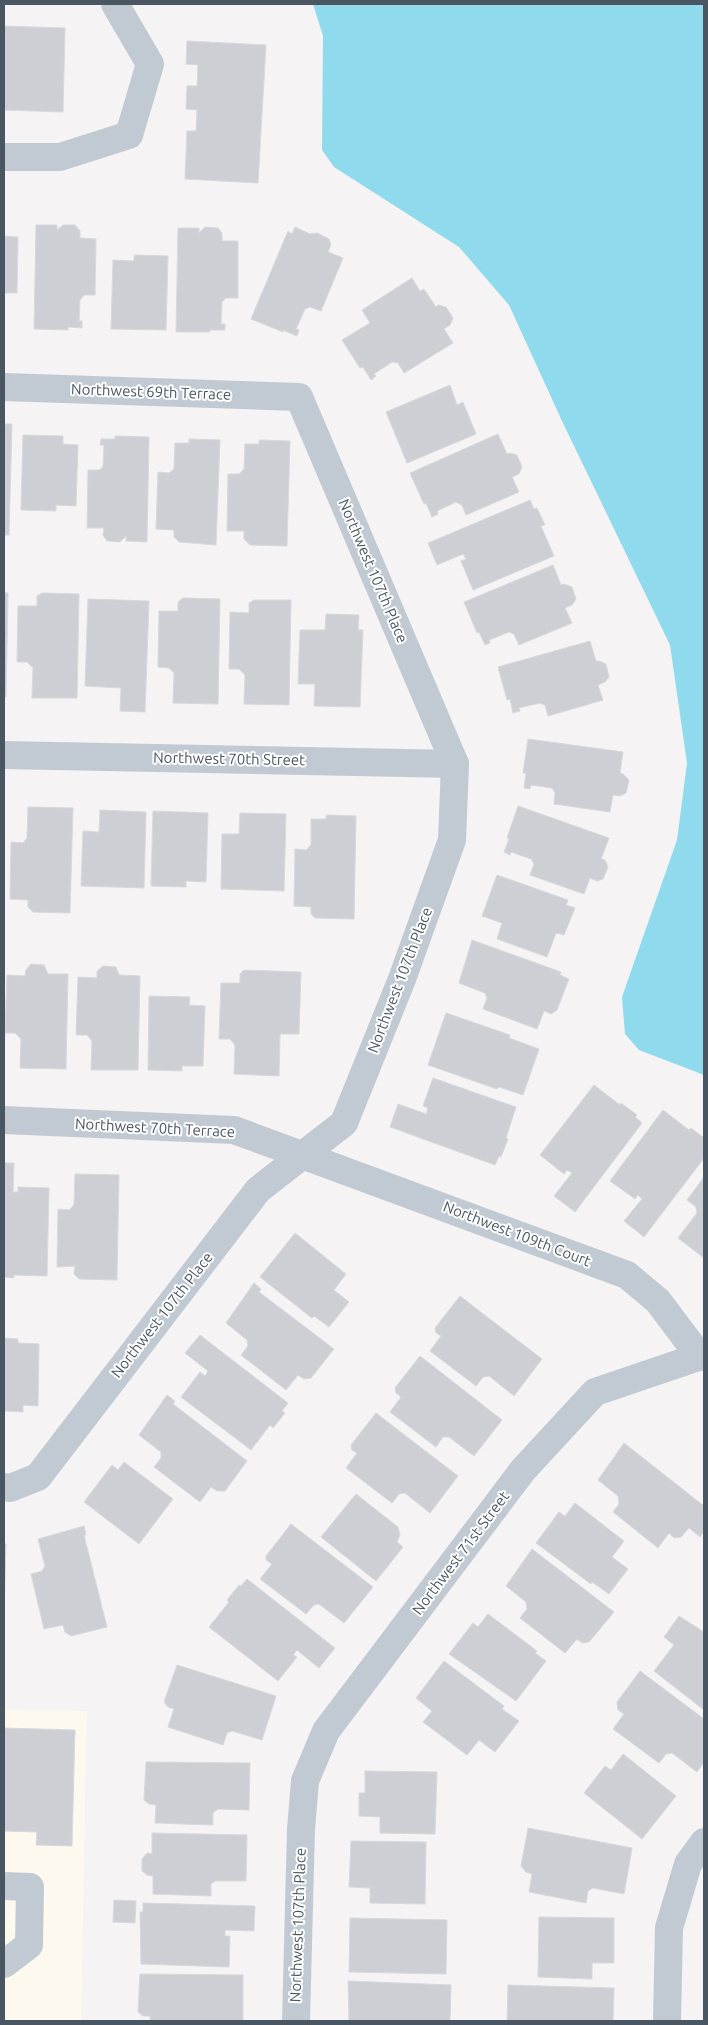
<svg xmlns="http://www.w3.org/2000/svg" width="708" height="2025" font-family="Ubuntu,sans-serif">
	<rect width="100%" height="100%" fill="#f5f3f3"/>
	<!-- commercial -->
	<path fill="#fdf9ef" d="M4,1710L87,1711L81,2021H4Z"/>
	<!-- water -->
	<path fill="#90daee" d="M313,4H704V1075L639,1050L625,1034L622,997L677,840L687,763L670,645L562,421L509,305L459,247L334,167L322,150L323,36Z"/>
	<!-- building -->
	<g fill="#cdcfd5" stroke="#d7d9de">
		<path d="M4,26L65,28L63,112L4,110Z"/>
		<path d="M187,41L266,45L258,183L185,179L187,131H196L197,110L186,109L187,86H197L198,65L186,64Z"/>
		<path d="M36,225H57V230L63,225H75L80,231V238L96,239L95,295H84L80,300L79,321H82V328L68,327V330L34,329Z"/>
		<path d="M205,227L218,228L222,233V241H238V298H226L222,302L221,324H225V330H210V332H176L178,228H199V233Z"/>
		<path d="M295,227L310,234L317,233L329,239L331,245L328,252L343,258L321,311L310,307L305,309L296,329L299,330L297,336L283,330V332L251,319L288,231L292,234Z"/>
		<path d="M4,236L18,237L17,293H6L4,295Z"/>
		<path d="M134,255L168,256L166,330L111,329L113,260L134,261Z"/>
		<path d="M412,278L420,291L424,289L436,307L438,305L446,307L453,318L450,325L444,329L453,343L404,373L398,363L392,362L374,374L376,376L371,380L363,367L360,368L342,340L370,323L362,310Z"/>
		<path d="M450,385L457,405L463,402L476,434L407,463L386,412Z"/>
		<path d="M4,424H12L9,535H4Z"/>
		<path d="M498,434L507,454L510,453L517,455L522,467L519,474L512,477L519,492L466,515L462,505L456,502L437,511L438,514L432,517L426,503L424,504L410,473Z"/>
		<path d="M23,435L63,436V444L78,445L76,506L56,505V511L21,510Z"/>
		<path d="M115,436L149,437L147,542L126,541V536L120,542L107,541L103,535L104,528H87L88,470H99L103,467L104,445H100L101,439H115Z"/>
		<path d="M189,439L220,440L216,545L179,542L174,537V530L156,529L158,472L169,473L174,469L175,443H189Z"/>
		<path d="M259,440L290,441L287,546L250,545L244,539V531H227L228,474H239L244,469L245,444H259Z"/>
		<path d="M530,500L534,509L537,508L545,525L541,526L554,556L473,590L461,561L466,559L463,554L437,565L428,543Z"/>
		<path d="M553,565L561,585L564,584L572,587L576,599L572,605L565,608L572,623L519,645L514,634L509,632L489,640L490,643L485,645L479,632L477,633L464,602Z"/>
		<path d="M4,593H8L6,697H4Z"/>
		<path d="M42,593L79,594L77,698H32L33,668L27,662H17L18,606H37V596Z"/>
		<path d="M183,598L220,599L218,704L173,703L174,673L169,668L158,667L159,611H178V602Z"/>
		<path d="M88,599L149,601L145,712L120,711L121,688L85,686Z"/>
		<path d="M254,600H291L289,705L244,704L245,675L239,669H229L230,612L249,613V603Z"/>
		<path d="M326,614L359,615L358,630H363L360,707L314,706L315,684H298L300,630H325Z"/>
		<path d="M590,641L596,661H599L606,664L609,677L605,682L598,685L603,700L548,716L545,705L540,703L519,708L520,711L513,713L510,699L507,700L498,667Z"/>
		<path d="M528,739L623,752L620,773L623,774L629,780L626,793L620,796L613,795L610,812L554,804L555,793L552,788L531,785L530,789L524,788L526,773H523Z"/>
		<path d="M518,806L609,838L601,859L605,860L608,867L603,879L597,881L590,878L584,894L530,875L534,864L531,859L511,852L510,855L504,852L509,839L507,838Z"/>
		<path d="M28,807L73,808L70,913L33,912L28,907V900L10,899L11,842L23,843L27,838Z"/>
		<path d="M100,810L146,812L144,888L81,886L83,831L99,832Z"/>
		<path d="M153,811L208,813L206,882L186,881V887L151,886Z"/>
		<path d="M240,813L286,814L284,891L221,889L222,834H239Z"/>
		<path d="M326,815L356,816L354,919L315,918L311,914V907L294,906L295,849L306,850L311,845V819H326Z"/>
		<path d="M497,875L568,900L566,905L575,908L564,935L556,933L547,957L497,939L502,923L482,916Z"/>
		<path d="M472,940L561,972L560,975L569,979L557,1010L551,1014L544,1011L537,1029L483,1009L487,998L485,993L459,983Z"/>
		<path d="M31,964L44,965L48,974H68L66,1069L20,1068L21,1039L15,1033H5L7,975L25,976L26,970Z"/>
		<path d="M103,966L116,967L119,975L140,976L138,1070H91L92,1041L87,1035H76L78,977L97,978V971Z"/>
		<path d="M244,970L301,972L299,1034H280L279,1076L234,1074L235,1045L230,1039H219L221,983H240V974Z"/>
		<path d="M149,996L190,997L189,1005L205,1006L203,1066H182V1071L148,1070Z"/>
		<path d="M446,1013L510,1035L509,1038L539,1049L523,1095L499,1087L497,1089L428,1065Z"/>
		<path d="M433,1078L516,1107L506,1138L508,1139L501,1157L499,1156L495,1165L390,1127L398,1104L426,1114L428,1108L423,1106Z"/>
		<path d="M594,1085L620,1105L621,1103L637,1115L635,1117L642,1123L575,1212L554,1196L572,1173L567,1170L564,1174L540,1155Z"/>
		<path d="M663,1110L689,1130L691,1128L704,1138V1158L644,1237L624,1221L642,1199L638,1195L635,1199L610,1181Z"/>
		<path d="M4,1163H14L13,1192H18V1187L49,1188L47,1276L14,1275V1278L4,1277Z"/>
		<path d="M75,1174L119,1175L117,1280L79,1279L74,1274L75,1266L57,1267L58,1209L69,1210L74,1205Z"/>
		<path d="M704,1177V1258L678,1238L697,1213L696,1207L687,1200Z"/>
		<path d="M295,1233L346,1274L334,1290L349,1302L329,1327L314,1316L312,1318L260,1277Z"/>
		<path d="M254,1283L261,1289L259,1292L334,1349L311,1378L304,1379L298,1375L286,1390L241,1355L248,1346L247,1340L226,1323Z"/>
		<path d="M460,1296L542,1359L514,1396L489,1376L483,1377L476,1386L430,1351L441,1336L436,1333L435,1328Z"/>
		<path d="M200,1335L288,1403L282,1411L285,1413L273,1428L270,1425L251,1450L181,1397L200,1372L205,1376L208,1371L185,1353Z"/>
		<path d="M4,1338L18,1339V1343L39,1344L38,1406L23,1405V1412L4,1411Z"/>
		<path d="M420,1356L502,1420L474,1456L449,1437H443L436,1447L390,1412L401,1397L396,1393L395,1388Z"/>
		<path d="M167,1395L175,1401L173,1404L247,1461L225,1491H217L211,1487L200,1502L154,1467L161,1458V1452L139,1435Z"/>
		<path d="M376,1413L458,1476L430,1513L405,1493L399,1494L392,1503L346,1468L357,1453L352,1450L351,1445Z"/>
		<path d="M624,1443L704,1506V1531L700,1537L689,1528L681,1537L674,1538L669,1533L658,1548L613,1512L619,1504L618,1496L598,1480Z"/>
		<path d="M124,1462L173,1499L139,1544L84,1502L112,1465L118,1470Z"/>
		<path d="M356,1494L398,1527L400,1535L397,1542L403,1547L376,1581L321,1537Z"/>
		<path d="M575,1503L624,1541L612,1557L628,1569L609,1594L592,1582L591,1584L536,1543L559,1512L565,1516Z"/>
		<path d="M291,1524L373,1587L344,1623L319,1604L314,1605L306,1614L260,1579L272,1564L266,1560V1556Z"/>
		<path d="M84,1526L86,1535H84L107,1627L71,1636L65,1632L63,1625L44,1629L31,1574L42,1571L45,1566L38,1539Z"/>
		<path d="M4,1544H6L4,1610Z"/>
		<path d="M532,1549L614,1612L589,1642L582,1643L577,1639L565,1653L520,1618L527,1609L526,1602L506,1586Z"/>
		<path d="M247,1579L335,1648L319,1668L297,1650L293,1655L297,1657L278,1681L209,1627L229,1602L227,1600L239,1585L241,1586Z"/>
		<path d="M488,1614L537,1651L535,1653L546,1661L516,1701L449,1654L473,1623L478,1627Z"/>
		<path d="M679,1616L704,1632V1710L654,1671L674,1645L664,1637Z"/>
		<path d="M444,1661L504,1706L502,1709L519,1721L495,1752L479,1740L467,1755L423,1722L432,1711L416,1698Z"/>
		<path d="M177,1665L276,1696L262,1740L232,1731L227,1733L223,1745L168,1727L174,1709L168,1707L164,1702Z"/>
		<path d="M640,1671L704,1719V1762L697,1772L672,1753L666,1754L659,1763L613,1729L624,1714L618,1710L617,1702Z"/>
		<path d="M4,1728L75,1730L72,1846L36,1845L37,1832L4,1831Z"/>
		<path d="M623,1754L676,1796L642,1839L584,1793L605,1766L611,1770Z"/>
		<path d="M146,1762L250,1763L249,1810L218,1809L213,1813V1825L155,1823L156,1805L149,1804L144,1800Z"/>
		<path d="M365,1771L437,1772L435,1834L380,1833V1817L359,1816V1793H365Z"/>
		<path d="M528,1828L632,1848L624,1894L593,1888L588,1891L586,1903L529,1892L532,1874L526,1872L521,1866Z"/>
		<path d="M152,1833L247,1835L246,1881H215L211,1884V1896L153,1894V1876L147,1875L142,1871V1859L147,1853L152,1854Z"/>
		<path d="M351,1841L426,1842L425,1904L370,1903V1888L349,1887Z"/>
		<path d="M114,1900L136,1901L135,1923L113,1922Z"/>
		<path d="M143,1903L255,1906L254,1931L225,1930V1936H230L229,1967L141,1964L140,1912H143Z"/>
		<path d="M539,1917L614,1918V1963H592V1979L538,1977Z"/>
		<path d="M350,1918L447,1920L446,1974L349,1972Z"/>
		<path d="M140,1974L243,1975V2021H150V2016H143L138,2012Z"/>
		<path d="M348,1981L451,1985L450,2021H349Z"/>
		<path d="M508,1985L614,1988L613,2021H507Z"/>
	</g>
	<g fill="none" stroke-linecap="round" stroke-linejoin="round">
		<!-- minor -->
		<g stroke="#c1cad2" stroke-width="28">
			<path d="M4,157H60L129,135L150,64L115,4"/>
			<path d="M4,387L299,397L455,764L452,840L402,979L344,1123L258,1190L38,1477L10,1488L4,1487"/>
			<path d="M4,755L455,764"/>
			<path d="M4,1120L234,1130L627,1275L658,1301L700,1357"/>
			<path d="M4,1886L30,1887L29,1945L4,1964"/>
			<path d="M296,2021L301,1829L305,1781L326,1731L523,1470L595,1392L704,1355"/>
			<path d="M667,2021L669,1928L688,1864L704,1842"/>
		</g>
	</g>
	<g text-anchor="middle" stroke-width="4" stroke-linejoin="round" paint-order="stroke">
		<!-- street labels -->
		<g font-size="15" fill="#4a5661" stroke="#fff">
			<text transform="translate(151 392) rotate(2)" y="5">Northwest 69th Terrace</text>
			<text transform="translate(373 571) rotate(67)" y="5">Northwest 107th Place</text>
			<text transform="translate(229 759) rotate(1)" y="5">Northwest 70th Street</text>
			<text transform="translate(400 980) rotate(-69)" y="5">Northwest 107th Place</text>
			<text transform="translate(155 1128) rotate(3)" y="5">Northwest 70th Terrace</text>
			<text transform="translate(517 1234) rotate(21)" y="5">Northwest 109th Court</text>
			<text transform="translate(162 1315) rotate(-52)" y="5">Northwest 107th Place</text>
			<text transform="translate(461 1553) rotate(-53)" y="5">Northwest 71st Street</text>
			<text transform="translate(298 1925) rotate(-88)" y="5">Northwest 107th Place</text>
		</g>
	</g>
	<!-- border -->
	<rect width="708" height="2025" fill="none" stroke="#4a5661" stroke-width="10"/>
</svg>
